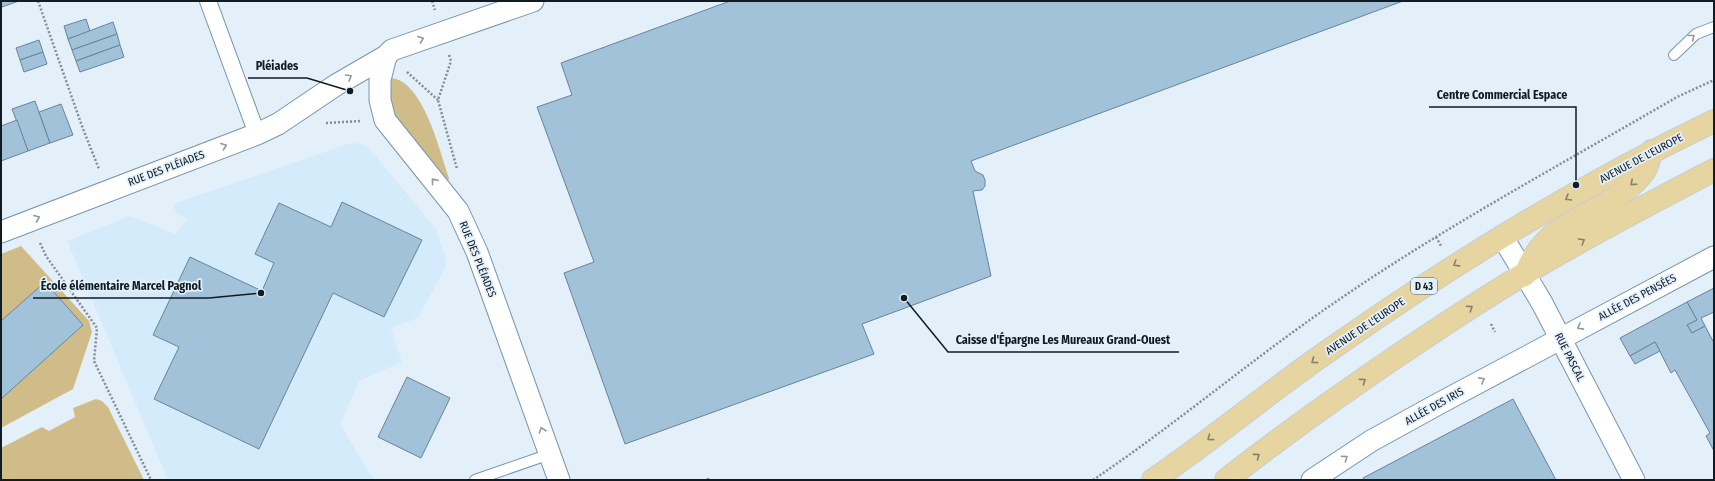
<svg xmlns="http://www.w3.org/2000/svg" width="1715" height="481" font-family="'Fira Sans Condensed',sans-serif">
	<rect width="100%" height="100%" fill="#e3f0fa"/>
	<!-- built -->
	<path fill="#d4ebfc" d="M351,143L362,144L370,149L436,229L446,259L445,268L418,318L391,328L402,362L359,381L340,424L374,480H168L67,241L130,216L175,234L187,219L177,214L174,208L176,203Z"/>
	<!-- green -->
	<g fill="#d0bc88">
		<path d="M390,78C423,79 440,152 449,178L448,183L392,113L389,98Z"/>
		<path d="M21,246L89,321L92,332L73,389L1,428V399L83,325L45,282L1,321V254Z"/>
		<path d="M96,399L102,401L108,407L144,480H1V448L42,427L49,431L75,417L73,408Z"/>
	</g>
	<!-- building -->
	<g fill="#a2c2d9" stroke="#67849a">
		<path d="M1,1H19L2,7Z"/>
		<path d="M730,1H1403L971,161L975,171L983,175L985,180V186L982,190L973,191L991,276L862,324L874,354L625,444L564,273L594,262L537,107L572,95L561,63Z"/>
		<path d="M86,19L90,31L68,39L64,26Z"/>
		<path d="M113,22L117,34L72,50L68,39Z"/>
		<path d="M117,34L120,45L76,61L72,50Z"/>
		<path d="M39,40L43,52L20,60L16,48Z"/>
		<path d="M120,45L124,57L80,72L76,61Z"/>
		<path d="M43,52L47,64L24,72L20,60Z"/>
		<path d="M35,101L50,143L28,151L12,109Z"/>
		<path d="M61,104L73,135L50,143L39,112Z"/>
		<path d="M17,120L28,151L1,161V126Z"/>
		<path d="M342,202L422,240L384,317L333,293L259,449L154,399L179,347L153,335L190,257L262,291L274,263L255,254L279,203L331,227Z"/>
		<path d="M45,282L83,325L1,399V321Z"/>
		<path d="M1714,288V312L1701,318L1705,326L1692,333L1687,325L1697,320L1687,302Z"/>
		<path d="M1687,302L1697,320L1687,325L1692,333L1705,326L1714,343V451L1706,436L1710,433L1675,370L1671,373L1655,342L1630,356L1620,338Z"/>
		<path d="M1655,342L1660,351L1635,364L1630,356Z"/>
		<path d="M407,377L450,398L421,458L378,437Z"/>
		<path d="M1513,399L1556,480H1364L1363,478Z"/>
	</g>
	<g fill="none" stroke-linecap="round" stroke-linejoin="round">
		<!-- service casing -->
		<g stroke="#7795ab" stroke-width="12">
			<g id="service">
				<path d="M1674,55L1696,34L1714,27"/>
				<path d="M475,480L550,454"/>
			</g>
		</g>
		<!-- pedestrian casing -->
		<g stroke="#7795ab" stroke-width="18">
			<path id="pedestrian" d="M208,1L257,134"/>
		</g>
		<!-- minor casing -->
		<g stroke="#7795ab" stroke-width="23">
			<g id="minor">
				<path d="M386,56L380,80V100L385,120L458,211L477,252L559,480"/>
				<path d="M1,232L257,134L278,124L336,85L386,56L392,50L533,1"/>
				<path d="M1502,236L1542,303L1634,480"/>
				<path d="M1312,480L1371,441L1440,403L1714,257"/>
			</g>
		</g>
		<!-- primary casing -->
		<g stroke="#cacdcf" stroke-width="24">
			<g id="primary">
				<path d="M1525,275C1548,213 1608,218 1643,173C1648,167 1649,158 1652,151"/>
				<path d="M1153,480C1215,438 1272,389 1334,347C1455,262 1581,185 1714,121"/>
				<path d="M1226,480C1306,417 1391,359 1476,304C1553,254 1634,212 1714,170"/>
			</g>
		</g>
		<!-- path -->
		<g stroke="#818d97" stroke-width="2.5" stroke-dasharray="2 2" stroke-linecap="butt">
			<path d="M38,1L83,129L99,169"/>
			<path d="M432,1L435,10"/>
			<path d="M449,55L451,61L438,100L457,169"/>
			<path d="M407,72L438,100"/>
			<path d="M326,123L361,121"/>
			<path d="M1436,237L1441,246"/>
			<path d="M40,243L46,256L97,328L94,361L151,480"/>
			<path d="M1491,324L1495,332"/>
			<path d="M708,478V480"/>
			<path d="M1093,480C1176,424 1252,359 1334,303C1444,227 1562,164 1677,97L1714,80"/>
		</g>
		<!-- service -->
		<use href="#service" stroke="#fff" stroke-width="10"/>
		<!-- pedestrian -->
		<use href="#pedestrian" stroke="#fff" stroke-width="16"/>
		<!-- minor -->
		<use href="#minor" stroke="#fff" stroke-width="21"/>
		<!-- primary -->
		<use href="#primary" stroke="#e6d4a1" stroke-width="22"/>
	</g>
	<!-- one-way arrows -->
	<defs><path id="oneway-chevron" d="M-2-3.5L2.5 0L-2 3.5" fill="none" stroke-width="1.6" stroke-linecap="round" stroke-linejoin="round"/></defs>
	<g stroke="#93989c">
		<use href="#oneway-chevron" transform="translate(1692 37) rotate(-39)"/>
		<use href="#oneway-chevron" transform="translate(421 39) rotate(-20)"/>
		<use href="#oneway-chevron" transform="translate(349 77) rotate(-30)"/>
		<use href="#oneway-chevron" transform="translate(224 146) rotate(-20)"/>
		<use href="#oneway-chevron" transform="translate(434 181) rotate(-129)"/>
		<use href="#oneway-chevron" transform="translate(37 218) rotate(-22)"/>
		<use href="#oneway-chevron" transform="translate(1580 327) rotate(152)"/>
		<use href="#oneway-chevron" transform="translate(1482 380) rotate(-28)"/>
		<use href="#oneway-chevron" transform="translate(542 430) rotate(-109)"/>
		<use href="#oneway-chevron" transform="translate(1345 458) rotate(-34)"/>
	</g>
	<g stroke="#868169">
		<use href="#oneway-chevron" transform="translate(1633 183) rotate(138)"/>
		<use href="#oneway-chevron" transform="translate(1568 198) rotate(150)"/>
		<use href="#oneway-chevron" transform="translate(1582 241) rotate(-31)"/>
		<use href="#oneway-chevron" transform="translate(1456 264) rotate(148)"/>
		<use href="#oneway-chevron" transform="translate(1470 308) rotate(-34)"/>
		<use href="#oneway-chevron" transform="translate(1314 361) rotate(144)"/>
		<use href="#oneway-chevron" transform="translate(1363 381) rotate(-36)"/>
		<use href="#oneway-chevron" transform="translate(1210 438) rotate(144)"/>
		<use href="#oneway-chevron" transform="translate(1257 456) rotate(-36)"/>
	</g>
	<g text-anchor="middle" stroke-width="3.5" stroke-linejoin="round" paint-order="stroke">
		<!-- shield labels -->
		<rect fill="#e3f0fa" stroke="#4f5b64" stroke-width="1" x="1411" y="278" width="26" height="16" rx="3"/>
		<g font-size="10" font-weight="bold" fill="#101b24">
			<text x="1424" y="290">D 43</text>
		</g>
		<!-- street labels -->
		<g font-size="11" fill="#101b24" stroke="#e3f0fa">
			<text transform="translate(1641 158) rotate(-28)" y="4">AVENUE DE L'EUROPE</text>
			<text transform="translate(166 168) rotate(-21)" y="4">RUE DES PLÉIADES</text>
			<text transform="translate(478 259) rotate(68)" y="4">RUE DES PLÉIADES</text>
			<text transform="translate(1637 297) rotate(-28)" y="4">ALLÉE DES PENSÉES</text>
			<text transform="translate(1365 326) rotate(-34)" y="4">AVENUE DE L'EUROPE</text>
			<text transform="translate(1570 357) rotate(63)" y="4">RUE PASCAL</text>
			<text transform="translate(1434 406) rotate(-29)" y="4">ALLÉE DES IRIS</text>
		</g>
	</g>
	<!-- callouts -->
	<path fill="none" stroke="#101b24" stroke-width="1.5" d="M350 91L307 78H248M1576 185L1576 107H1429M261 293L209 298H33M904 298L948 352H1179"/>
	<g fill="#101b24" stroke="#e3f0fa" stroke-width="1.5">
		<circle cx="350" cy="91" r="4"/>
		<circle cx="1576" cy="185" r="4"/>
		<circle cx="261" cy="293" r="4"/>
		<circle cx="904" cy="298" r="4"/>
	</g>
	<g font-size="12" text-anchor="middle" font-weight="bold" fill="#101b24" stroke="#e3f0fa" stroke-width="3.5" stroke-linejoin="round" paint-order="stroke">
		<text x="277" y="70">Pléiades</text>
		<text x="1502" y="99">Centre Commercial Espace</text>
		<text x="121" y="290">École élémentaire Marcel Pagnol</text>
		<text x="1063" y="344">Caisse d'Épargne Les Mureaux Grand-Ouest</text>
	</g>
	<!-- border -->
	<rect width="1715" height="481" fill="none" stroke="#101b24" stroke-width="4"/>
</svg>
